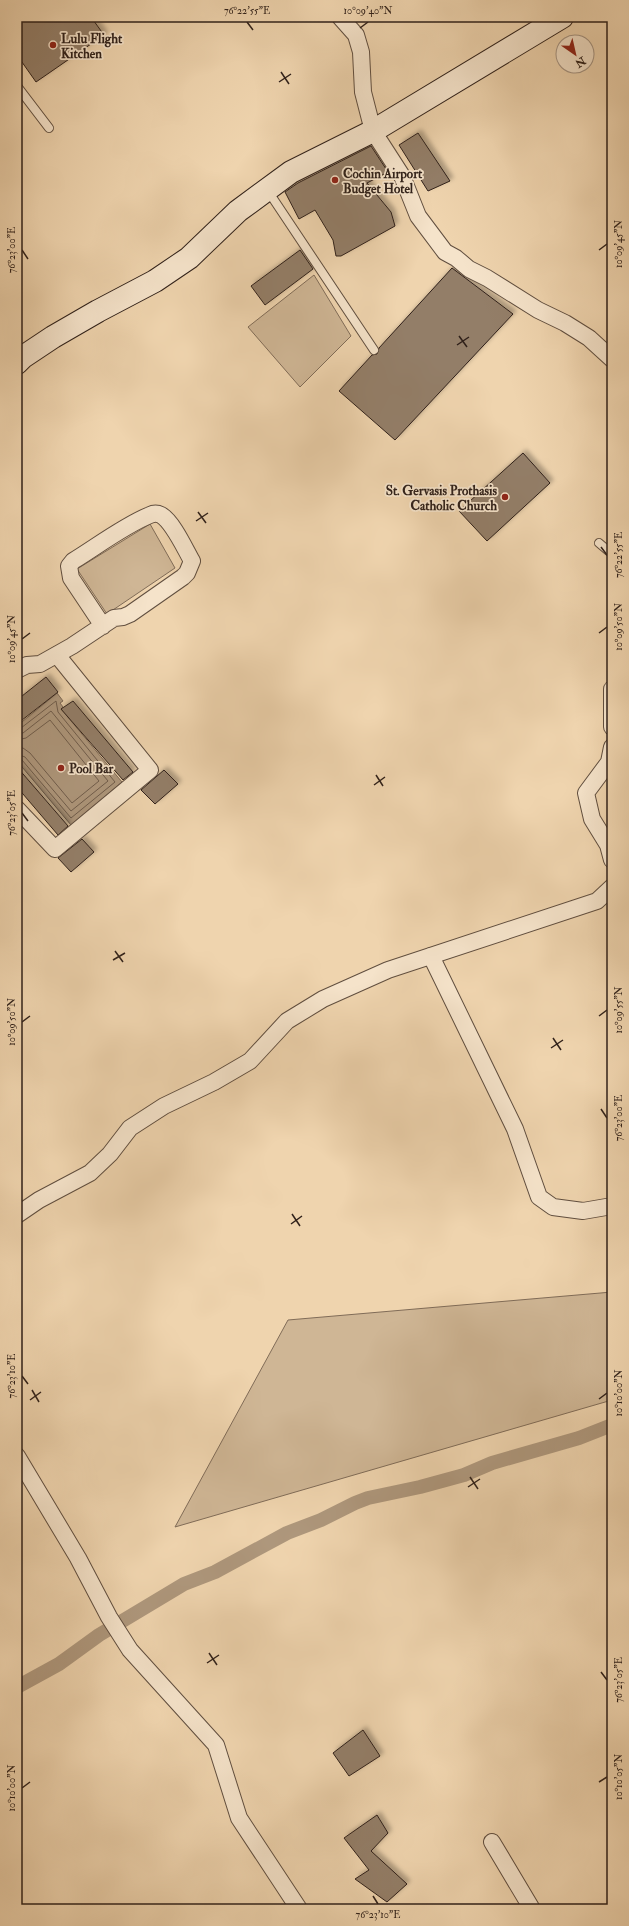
<svg xmlns="http://www.w3.org/2000/svg" width="629" height="1926" font-family="'IM FELL Double Pica',serif">
	<defs>
		<filter id="shadow"><feDropShadow dx="3.5" dy="-3.5" stdDeviation="2" flood-color="#0004"/></filter>
	</defs>
	<rect width="100%" height="100%" fill="#efd4ae"/>
	<filter id="stains"><feTurbulence type="fractalNoise" baseFrequency=".005" numOctaves="4"/><feColorMatrix values="0 0 0 0 .2 0 0 0 0 .09 0 0 0 0 .02 0 0 0 .5 -.17"/></filter>
	<radialGradient id="worn" r=".72"><stop offset=".6" stop-color="#630" stop-opacity="0"/><stop offset="1" stop-color="#630" stop-opacity=".3"/></radialGradient>
	<!-- green -->
	<g fill="#cfb695" stroke="#806c58">
		<path d="M314,275L351,336L300,387L248,327Z"/>
		<path d="M150,524L175,568L107,614L77,569Z"/>
		<path d="M612,1292V1400L175,1527L288,1320Z"/>
	</g>
	<!-- water -->
	<path fill="#ae977c" stroke="#7c6855" d="M57,693L63,701L60,703L63,707L61,709L122,782L71,825L17,761V726Z"/>
	<g fill="none" stroke-linecap="round" stroke-linejoin="round">
		<!-- shore -->
		<g stroke="#6f5c4b" stroke-width="1">
			<path d="M17,729L21,728L56,701L58,712L115,782L71,818L22,760L17,759"/>
			<path d="M17,734L23,733L51,711L108,781L71,811L25,757L17,754"/>
			<path d="M17,740L26,738L50,720L99,781L72,803L30,753L23,748H17"/>
		</g>
		<!-- canal -->
		<path stroke="#ae977c" stroke-width="14" d="M17,1687L59,1664L99,1635L184,1584L215,1572L287,1533L321,1520L355,1503L368,1498L420,1487L464,1475L492,1463L579,1438L612,1425"/>
	</g>
	<!-- building -->
	<g fill="#937e67" stroke="#30211a" filter="url(#shadow)">
		<path d="M17,17H91L104,35L36,82L17,55Z"/>
		<path d="M418,133L450,181L428,191L399,145Z"/>
		<path d="M371,146L388,172L367,183L391,212L395,226L341,256H336L333,240L315,210L299,219L285,192L298,183Z"/>
		<path d="M300,250L313,269L265,305L251,286Z"/>
		<path d="M452,268L513,314L395,440L339,391L372,355L377,354L379,348Z"/>
		<path d="M523,453L550,483L487,541L459,511Z"/>
		<path d="M46,677L58,692L17,724V700Z"/>
		<path d="M73,701L133,772L123,780L61,709Z"/>
		<path d="M17,767L68,826L58,835L17,787Z"/>
		<path d="M164,770L178,784L155,804L141,790Z"/>
		<path d="M82,839L94,852L71,872L58,858Z"/>
		<path d="M363,1730L380,1756L349,1776L333,1753Z"/>
		<path d="M377,1815L388,1833L371,1851L407,1884L387,1902L355,1879L369,1870L344,1838Z"/>
	</g>
	<g fill="none" stroke-linecap="round" stroke-linejoin="round">
		<!-- lane casing -->
		<g stroke="#604e3f" stroke-width="10">
			<g id="lane">
				<path d="M17,86L49,128"/>
				<path d="M268,191L374,350"/>
				<path d="M599,543L612,554"/>
			</g>
		</g>
		<!-- street casing -->
		<g stroke="#604e3f" stroke-width="18">
			<g id="street">
				<path d="M340,17L356,35L361,52L363,92L373,131L402,176L418,216L445,252L456,258L469,269L487,278L538,310L565,323L589,338L612,359"/>
				<path d="M17,670L27,665L40,664L72,646L114,618L123,617L130,614L183,577L187,573L192,561C185,549 173,522 161,515C157,513 154,513 150,515C125,525 96,547 73,561L69,566L71,578L103,626"/>
				<path d="M612,689V727"/>
				<path d="M612,747L609,762L586,793L592,819L608,845L612,860"/>
				<path d="M17,809L55,849L150,770L57,655"/>
				<path d="M431,956L515,1129L539,1197L553,1207L583,1211L612,1206"/>
				<path d="M17,1215L39,1200L90,1173L110,1154L130,1128L164,1106L214,1082L250,1061L287,1021L323,999L388,970L597,901L612,887"/>
				<path d="M17,1456L78,1558L109,1617L130,1650L216,1745L239,1818L299,1909"/>
				<path d="M492,1842L532,1909"/>
			</g>
		</g>
		<!-- secondary casing -->
		<g stroke="#30211a" stroke-width="24">
			<path id="secondary" d="M17,363L23,357L53,337L98,311L155,281L189,258L238,211L291,172L373,131L562,17"/>
		</g>
		<!-- lane -->
		<use href="#lane" stroke="#f5e3ca" stroke-width="8"/>
		<!-- street -->
		<use href="#street" stroke="#f5e3ca" stroke-width="16"/>
		<!-- secondary -->
		<use href="#secondary" stroke="#f5e3ca" stroke-width="22"/>
	</g>
	<!-- ticks -->
	<path fill="none" stroke="#30211a" stroke-width="1.5" d="M247,22L253,30M360,28L368,22M281,72L289,84M279,82L291,74M22,250L28,259M599,250L607,244M459,336L467,347M457,345L469,337M198,512L206,523M196,521L208,513M601,547L607,555M599,633L607,627M22,639L30,633M376,775L383,786M374,785L385,777M22,813L28,821M115,951L123,962M113,960L125,953M599,1016L607,1010M22,1022L30,1016M553,1038L561,1050M551,1048L563,1040M601,1109L607,1118M292,1214L300,1226M291,1224L302,1216M22,1376L28,1384M32,1390L39,1402M599,1399L607,1393M30,1400L41,1392M470,1477L478,1489M468,1487L480,1479M209,1653L217,1665M207,1663L219,1655M601,1672L607,1680M599,1782L607,1777M22,1788L30,1782M373,1896L378,1904"/>
	<!-- markers -->
	<g fill="#8f2418" stroke="#f5e3ca" stroke-width="1.5">
		<circle cx="53" cy="45" r="4"/>
		<circle cx="335" cy="180" r="4"/>
		<circle cx="505" cy="497" r="4"/>
		<circle cx="61" cy="768" r="4"/>
	</g>
	<g text-anchor="middle" stroke-width="3.5" stroke-linejoin="round" paint-order="stroke">
		<!-- poi labels -->
		<g font-size="13" font-weight="bold" fill="#30211a" stroke="#f5e3ca" text-anchor="start">
			<text x="61" y="43">Lulu Flight<tspan x="61" dy="15">Kitchen</tspan></text>
			<text x="343" y="178">Cochin Airport<tspan x="343" dy="15">Budget Hotel</tspan></text>
			<text x="497" y="495" text-anchor="end">St. Gervasis Prothasis<tspan x="497" dy="15">Catholic Church</tspan></text>
			<text x="69" y="773">Pool Bar</text>
		</g>
	</g>
	<!-- margin -->
	<rect width="629" height="1926" fill="none" stroke="#efd4ae" stroke-width="44"/>
	<!-- north arrow -->
	<g transform="translate(575 54) rotate(146)"><circle r="19" fill="#f5e3ca" stroke="#a69584"/>
	<path d="M0-3L7 15L0 10L-7 15Z" fill="#8f2418"/>
	<text y="-6" font-size="11" font-weight="bold" text-anchor="middle" fill="#30211a">N</text>
	</g>
	<rect x="22" y="22" width="585" height="1882" fill="none" stroke="#30211a" stroke-width="1.5"/>
	<g font-size="10" text-anchor="middle" fill="#30211a">
		<text x="247" y="14">76°22'55"E</text>
		<text x="368" y="14">10°09'40"N</text>
		<text transform="translate(618 244) rotate(-90)" y="4">10°09'45"N</text>
		<text transform="translate(11 250) rotate(-90)" y="4">76°23'00"E</text>
		<text transform="translate(618 555) rotate(-90)" y="4">76°22'55"E</text>
		<text transform="translate(618 627) rotate(-90)" y="4">10°09'50"N</text>
		<text transform="translate(11 639) rotate(-90)" y="4">10°09'45"N</text>
		<text transform="translate(11 813) rotate(-90)" y="4">76°23'05"E</text>
		<text transform="translate(618 1010) rotate(-90)" y="4">10°09'55"N</text>
		<text transform="translate(11 1022) rotate(-90)" y="4">10°09'50"N</text>
		<text transform="translate(618 1118) rotate(-90)" y="4">76°23'00"E</text>
		<text transform="translate(11 1376) rotate(-90)" y="4">76°23'10"E</text>
		<text transform="translate(618 1393) rotate(-90)" y="4">10°10'00"N</text>
		<text transform="translate(618 1680) rotate(-90)" y="4">76°23'05"E</text>
		<text transform="translate(618 1777) rotate(-90)" y="4">10°10'05"N</text>
		<text transform="translate(11 1788) rotate(-90)" y="4">10°10'00"N</text>
		<text x="378" y="1918">76°23'10"E</text>
	</g>
	<rect width="100%" height="100%" filter="url(#stains)"/>
	<rect width="100%" height="100%" fill="url(#worn)"/>
</svg>
